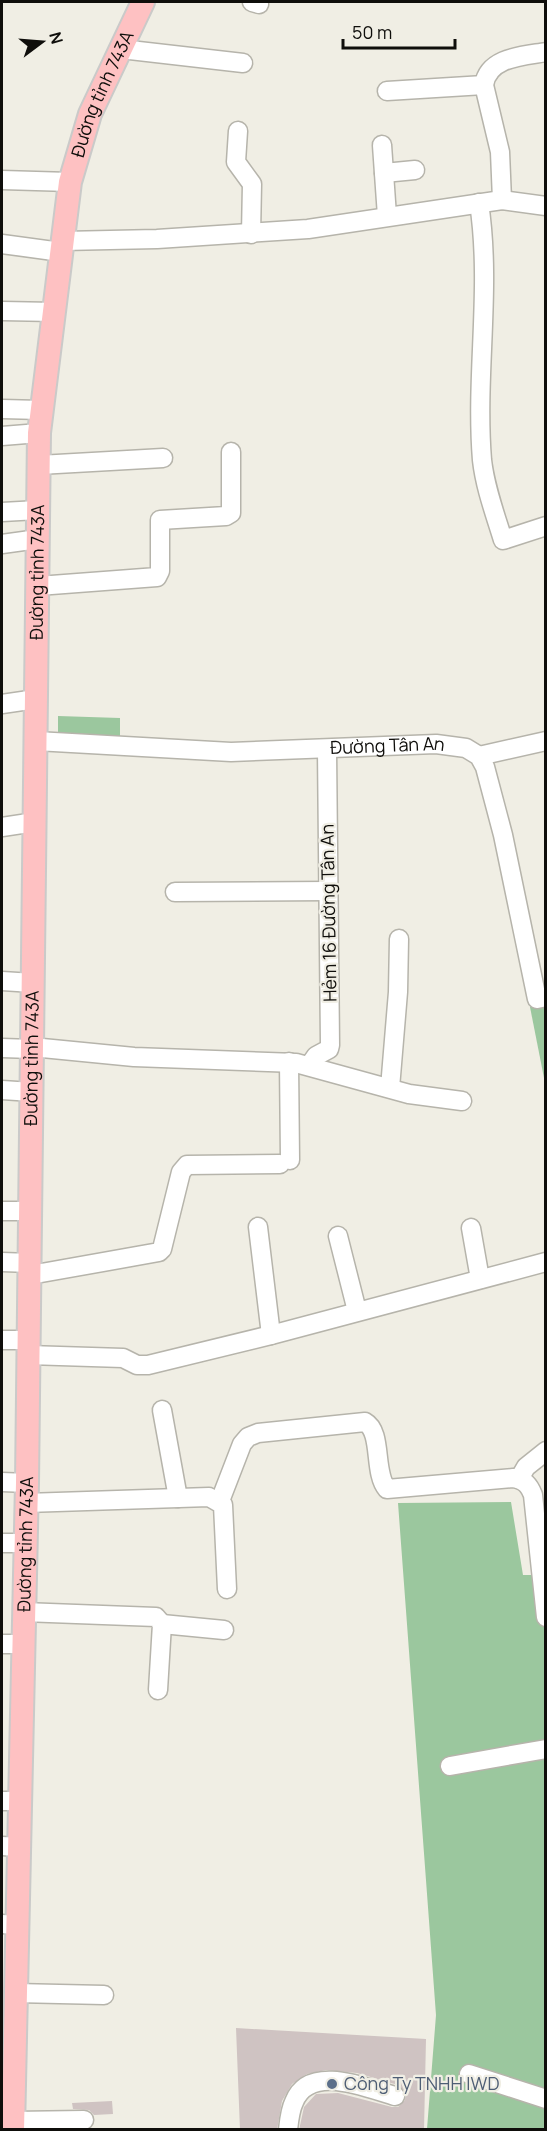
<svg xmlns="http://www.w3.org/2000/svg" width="547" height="2131" font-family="Manrope,sans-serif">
	<rect width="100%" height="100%" fill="#f0eee4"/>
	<!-- green -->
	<g fill="#9bc79e">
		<path d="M58,716L120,718V739L58,737Z"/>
		<path d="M545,1005V1083L530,1007Z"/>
		<path d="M511,1502L523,1575H545V2129H427L436,2015L398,1503Z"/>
	</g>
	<!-- building -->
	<g fill="#cfc3c2">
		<path d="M236,2028L426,2039L424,2130H299L304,2107L316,2094L338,2093L392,2107H398L405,2100L406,2093L398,2085L357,2073L326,2070L307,2074L292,2084L282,2101L277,2130H240Z"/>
		<path d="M112,2101L113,2114L94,2115L89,2110L73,2109L72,2103Z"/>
	</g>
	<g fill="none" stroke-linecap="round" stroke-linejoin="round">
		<!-- minor casing -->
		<g stroke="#b6b4ab" stroke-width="21">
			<g id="minor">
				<path d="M252,2L259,4"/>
				<path d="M121,49L243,63"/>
				<path d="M387,91L484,85"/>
				<path d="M238,131L236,162L252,184L251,234"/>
				<path d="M382,145L387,216"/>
				<path d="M384,173L415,170"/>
				<path d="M2,180L70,182"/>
				<path d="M502,200L546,206"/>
				<path d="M479,203C492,289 475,374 482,460C485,487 495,514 503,540L546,526"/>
				<path d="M63,241L157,239L308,229L502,200L500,152L484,85C488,57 523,56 546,52"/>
				<path d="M2,244L61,252"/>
				<path d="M2,311L55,312"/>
				<path d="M2,409L41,410"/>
				<path d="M2,436L39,433"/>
				<path d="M39,465L163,458"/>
				<path d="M2,512L38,510"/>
				<path d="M2,544L38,539"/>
				<path d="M38,586L157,577L160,571V520L226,516L231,513V452"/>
				<path d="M2,704L36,699"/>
				<path id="s1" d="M36,741L231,752L436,744L466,748L479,756L485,767L503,835L537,999L546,997"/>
				<path d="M479,756L546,741"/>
				<path d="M2,827L35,822"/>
				<path d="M175,892L329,891"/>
				<path d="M2,981L33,983"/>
				<path d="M32,1047L134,1057L296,1063L409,1094L462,1101"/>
				<path d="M2,1048L32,1049"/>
				<path d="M289,1062L290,1160"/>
				<path d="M309,1066L316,1056L329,1049L330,1045L327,750"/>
				<path d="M390,1088L398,992L399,939"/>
				<path d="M2,1090L32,1092"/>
				<path d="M2,1211H30"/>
				<path d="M258,1227L271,1335"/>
				<path d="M471,1228L480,1279"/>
				<path d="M338,1236L357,1311"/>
				<path d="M2,1262L30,1263"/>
				<path d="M30,1275L159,1252L162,1249L181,1172L187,1165L280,1164"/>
				<path d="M2,1340H29"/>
				<path d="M28,1355L123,1358L137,1365H148L271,1335L546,1262"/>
				<path d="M162,1410L178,1498"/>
				<path d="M519,1479L526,1467L546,1451"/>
				<path d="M2,1482L27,1483"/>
				<path d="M220,1501L242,1444L248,1437L258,1433L365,1422C383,1432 373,1473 387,1489L513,1478C525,1480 529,1485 533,1495L546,1617"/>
				<path d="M26,1503L209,1497L223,1505L227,1589"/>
				<path d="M2,1543H25"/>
				<path d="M23,1612L156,1617L162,1624L158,1690"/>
				<path d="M162,1624L224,1630"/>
				<path d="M2,1644H22"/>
				<path d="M450,1766L546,1749"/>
				<path d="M2,1801H19"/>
				<path d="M2,1846L18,1847"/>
				<path d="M2,1924L17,1925"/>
				<path d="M15,1993L104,1995"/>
				<path d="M469,2074L546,2099"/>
				<path d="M13,2121L84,2120"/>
				<path d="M288,2130C289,2121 290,2110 294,2102C309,2063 367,2088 395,2096"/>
			</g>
		</g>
		<!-- major casing -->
		<g stroke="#cacac9" stroke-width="26">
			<g id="major">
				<path id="s2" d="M13,2130L27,1483L39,433L70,182L90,114L143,2"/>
			</g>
		</g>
		<!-- minor -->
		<use href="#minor" stroke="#fff" stroke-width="18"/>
		<!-- major -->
		<use href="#major" stroke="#fec1c2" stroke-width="22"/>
	</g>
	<!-- markers -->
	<circle fill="#5c6f8a" stroke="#f0eee4" stroke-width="2" cx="332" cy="2084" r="6"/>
	<g text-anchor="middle" stroke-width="4.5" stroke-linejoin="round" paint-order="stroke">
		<!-- street labels -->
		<g font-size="18" fill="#0f0e0b" stroke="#f0eee4">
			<text dy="6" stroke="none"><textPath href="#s2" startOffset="2044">Đường tỉnh 743A</textPath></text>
			<text dy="6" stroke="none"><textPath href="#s2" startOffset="1558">Đường tỉnh 743A</textPath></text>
			<text dy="6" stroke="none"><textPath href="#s1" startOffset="352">Đường Tân An</textPath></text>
			<text transform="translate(329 913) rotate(-91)" y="6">Hẻm 16 Đường Tân An</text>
			<text dy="6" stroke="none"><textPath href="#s2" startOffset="1072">Đường tỉnh 743A</textPath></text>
			<text dy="6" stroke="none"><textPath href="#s2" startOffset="586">Đường tỉnh 743A</textPath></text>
		</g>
		<!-- service labels -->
		<g font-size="18" fill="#4e5e75" stroke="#f0eee4" text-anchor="start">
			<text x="344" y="2090">Công Ty TNHH IWD</text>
		</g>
	</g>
	<!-- border -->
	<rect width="547" height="2131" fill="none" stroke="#0f0e0b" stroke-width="6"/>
	<!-- north arrow -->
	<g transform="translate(42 42) rotate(74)" stroke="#f0eee4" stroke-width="4.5" paint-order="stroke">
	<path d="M0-4.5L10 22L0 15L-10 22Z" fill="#0f0e0b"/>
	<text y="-9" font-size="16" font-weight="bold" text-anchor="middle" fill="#0f0e0b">N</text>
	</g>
	<!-- scale -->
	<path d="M343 39v9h112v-9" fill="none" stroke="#0f0e0b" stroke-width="3"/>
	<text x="352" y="39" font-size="18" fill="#0f0e0b" stroke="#f0eee4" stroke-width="4.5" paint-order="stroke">50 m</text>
</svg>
